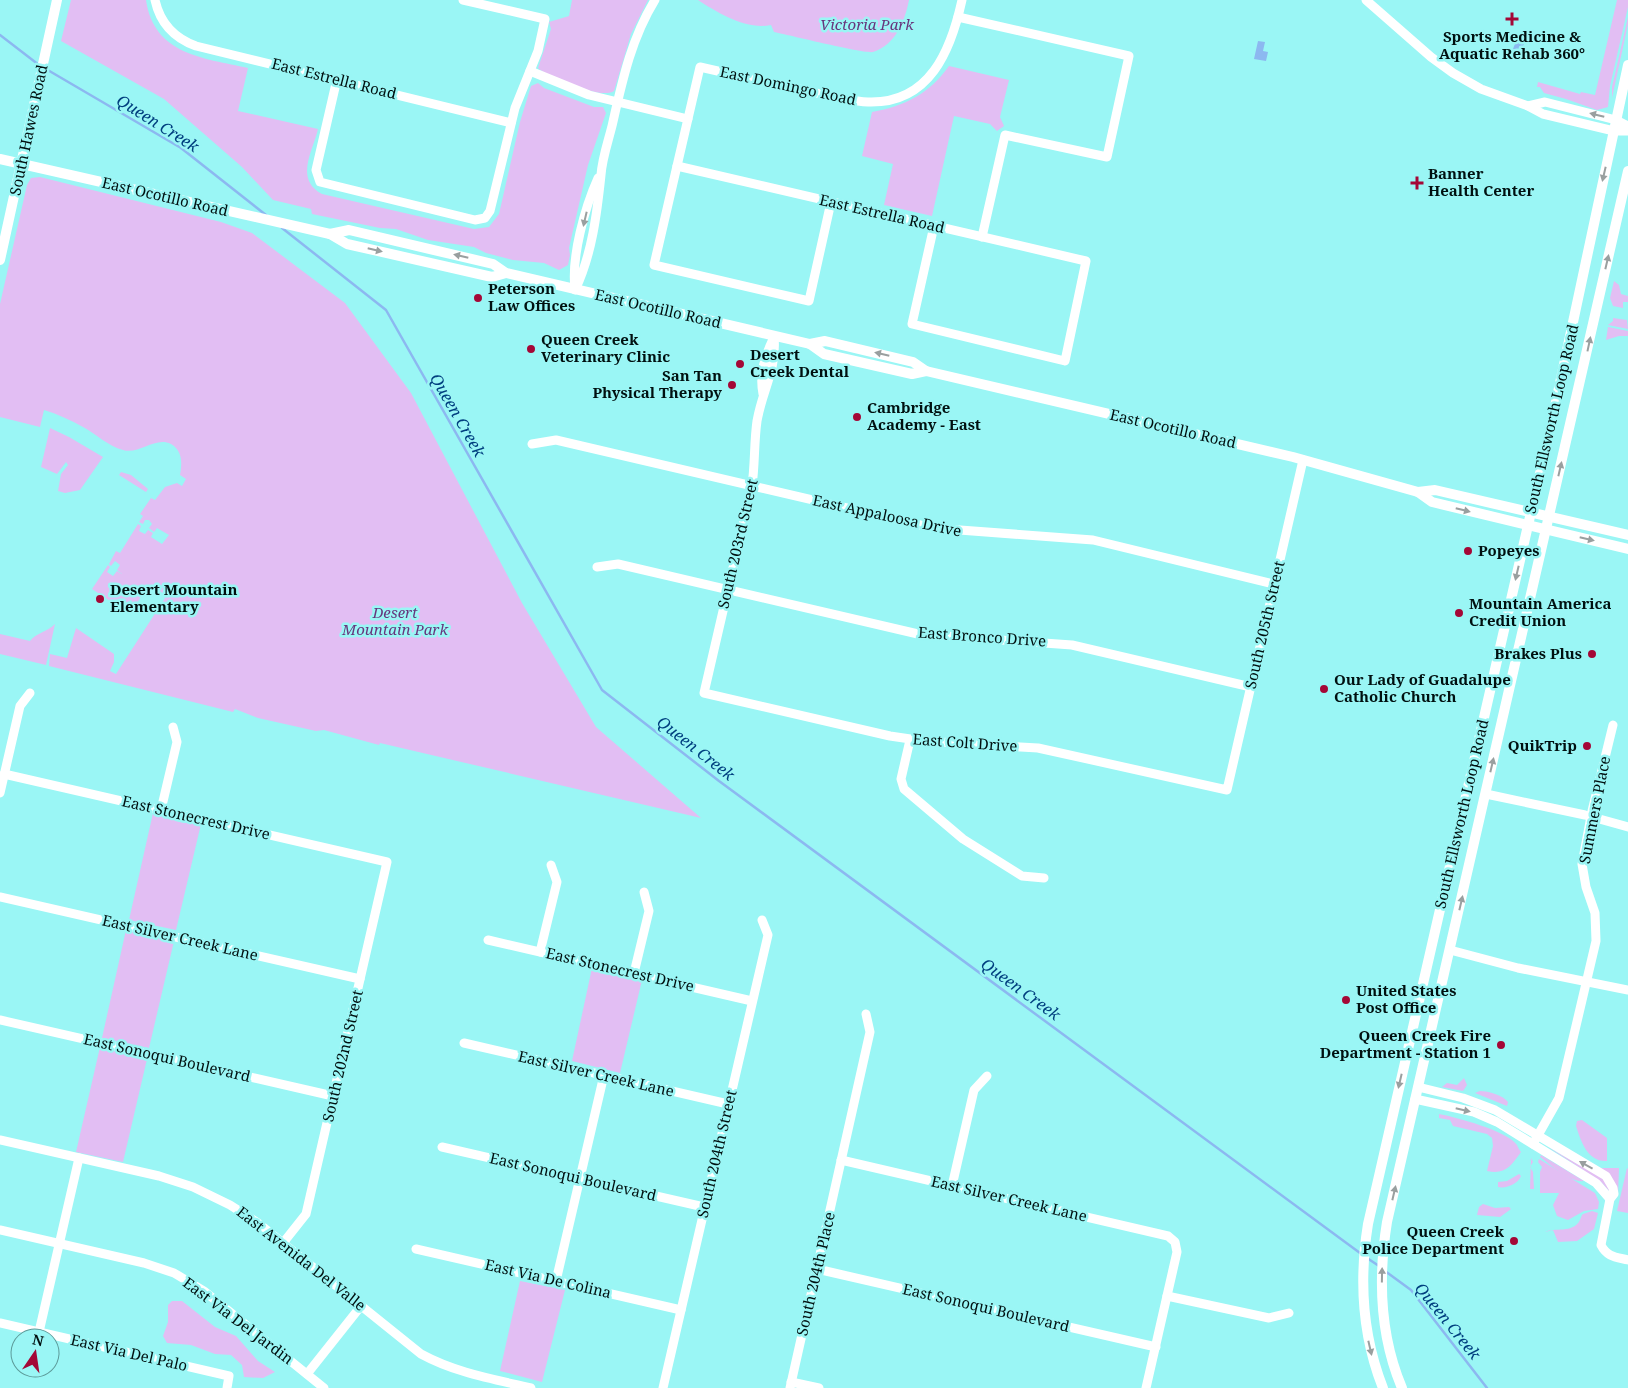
<svg xmlns="http://www.w3.org/2000/svg" width="1628" height="1388" font-family="'Noto Serif',serif">
	<rect width="100%" height="100%" fill="#9af6f5"/>
	<!-- green -->
	<g fill="#e2bef3">
		<path d="M71,0H146C154,55 204,58 248,68L238,111L318,129C313,151 294,179 322,194L474,229L489,227L499,214L520,122L531,86L538,83L544,88L594,107H603L606,113L588,165L569,248L570,255L568,265L559,270L544,263L513,260L486,253L474,247L428,240L396,229L380,228L312,214L311,209L273,200L242,167L164,99L61,41Z"/>
		<path d="M572,0H648L631,34L614,91C603,100 549,78 538,68L551,29L549,22L569,16Z"/>
		<path d="M698,0H909C905,20 896,45 873,52C865,54 789,35 774,32L771,25C746,30 718,13 698,0Z"/>
		<path d="M1617,0H1628V7L1610,86L1608,107L1597,110L1566,99L1544,93L1540,87H1537L1538,82L1580,94L1581,92L1595,95Z"/>
		<path d="M1628,17V24L1612,98V87Z"/>
		<path d="M949,66L1009,80L1000,117L1004,126L997,131L990,124L954,116L932,216L884,205L893,164L862,156L872,112C905,106 929,94 949,66Z"/>
		<path d="M40,177L221,222L252,233L345,303L411,393L522,603L596,727L701,818L380,743L379,745L324,730L316,731L258,718L235,709L233,712L49,666L50,654L67,658L76,628L114,654V662L110,671L116,674L165,598L148,586L135,606L131,600L126,603V606L134,608L130,614L92,589L108,565L110,567L107,572L113,576L117,571L122,574L117,570L120,565L115,561L111,566L109,564L116,551L120,553L138,524L141,526L139,531L145,534L148,530L153,533L151,537L162,544L169,535L157,528L154,532L149,528L152,524L149,520H145L143,524L139,522L143,516L140,514L151,498L155,500L165,487L177,483L182,486L186,479L180,475C182,464 183,451 171,444C155,436 139,455 123,450C108,446 96,434 83,427C71,420 57,414 44,410L40,427L0,417V304L27,185L31,178Z"/>
		<path d="M1614,281L1619,285L1621,294L1628,296V302H1623V308L1613,306L1610,298Z"/>
		<path d="M1613,318L1627,320L1628,329L1608,325L1613,321Z"/>
		<path d="M1608,327L1628,331V336H1619L1606,340Z"/>
		<path d="M50,428L69,437L103,457L80,490L65,493L58,491L61,474L68,465L66,462L57,474L41,467Z"/>
		<path d="M121,472L131,475L148,489L146,492L119,475Z"/>
		<path d="M55,624L46,665L0,654V634L30,641C36,633 47,632 55,624Z"/>
		<path d="M153,813L201,824L176,930L129,920Z"/>
		<path d="M126,930L174,941L149,1048L102,1038Z"/>
		<path d="M592,968L642,980L620,1073L572,1061Z"/>
		<path d="M100,1047L147,1059L123,1162L76,1152Z"/>
		<path d="M1464,1078L1467,1085L1463,1091L1442,1087L1447,1083L1457,1085Z"/>
		<path d="M1480,1091C1489,1091 1502,1095 1508,1102L1507,1106L1475,1093Z"/>
		<path d="M1439,1114C1455,1117 1508,1131 1517,1145C1518,1147 1519,1150 1521,1152C1511,1166 1505,1175 1487,1171L1493,1146L1492,1138L1487,1134L1453,1126L1450,1120L1439,1118Z"/>
		<path d="M1582,1120L1607,1138V1161C1587,1162 1581,1141 1576,1126L1577,1121Z"/>
		<path d="M1548,1147L1601,1177L1607,1183L1610,1192L1601,1182Z"/>
		<path d="M1541,1155L1584,1181C1570,1183 1551,1165 1540,1157Z"/>
		<path d="M1531,1158L1533,1162L1530,1167L1533,1172L1534,1189H1530Z"/>
		<path d="M1539,1159L1595,1193L1599,1202L1598,1209L1584,1211L1568,1220L1557,1216L1553,1205L1559,1193H1540V1172L1542,1167L1538,1162Z"/>
		<path d="M1598,1168H1619L1618,1196L1612,1178Z"/>
		<path d="M1627,1168L1628,1169V1213L1617,1211Z"/>
		<path d="M1519,1174L1521,1176C1518,1184 1506,1189 1498,1187V1182L1507,1181Z"/>
		<path d="M1483,1204L1495,1208L1509,1207L1511,1209L1500,1217L1477,1215L1479,1207Z"/>
		<path d="M1592,1211L1598,1213L1594,1229L1577,1241L1558,1242L1553,1230L1545,1232C1554,1227 1573,1234 1580,1220C1581,1218 1581,1216 1583,1214Z"/>
		<path d="M520,1281L565,1290L542,1382L500,1371Z"/>
		<path d="M172,1301H182L215,1327L236,1336L258,1361L275,1372L263,1378L244,1377L242,1365L231,1355L215,1354L191,1345L167,1343L163,1336L168,1322V1305Z"/>
	</g>
	<!-- water -->
	<g fill="#8cb8f0">
		<path d="M1518,36L1526,40L1520,52L1513,49Z"/>
		<path d="M1258,41L1265,42L1263,51L1268,52L1266,61L1254,59Z"/>
	</g>
	<g fill="none" stroke-linecap="round" stroke-linejoin="round">
		<!-- stream -->
		<g stroke="#8cb8f0" stroke-width="2.5">
			<path d="M0,35L39,65"/>
			<path d="M46,69L181,148L266,215"/>
			<path d="M282,228L386,310L602,690L719,781L1360,1253"/>
			<path d="M1367,1258L1379,1266"/>
			<path d="M1385,1271L1411,1290L1487,1388"/>
		</g>
		<!-- minor -->
		<g stroke="#fff" stroke-width="9">
			<path d="M155,0C160,23 174,38 196,46L511,123"/>
			<path d="M1366,0L1431,57L1453,73L1481,89L1528,106L1543,114L1614,131H1628"/>
			<path d="M958,17L1129,56L1107,157L1005,135L982,237"/>
			<path d="M530,71L589,95L688,119"/>
			<path d="M337,79L316,170L320,182L475,220L485,218L490,211L515,108L538,51L545,19L463,0"/>
			<path d="M1528,106L1545,102L1616,120L1628,126"/>
			<path d="M677,166L1086,261L1065,361L912,324L934,226"/>
			<path d="M831,202L809,301L654,265L700,67C735,75 770,83 804,90C825,95 847,101 868,102C930,104 951,50 962,0"/>
			<path d="M575,289C571,257 585,207 598,178"/>
			<path d="M575,290C592,255 597,213 601,175C602,159 608,142 612,126C622,82 631,39 655,0"/>
			<path d="M774,336C777,370 763,388 757,421C754,442 755,465 752,486L704,693L890,736L924,741L1038,748L1227,790L1303,460"/>
			<path d="M763,394C759,373 765,356 774,337"/>
			<path d="M532,444L556,440L933,528L1093,540L1274,584"/>
			<path d="M597,567L618,564L918,634L1072,645L1251,687"/>
			<path d="M910,740L901,779L904,789L963,839L1022,876L1044,878"/>
			<path d="M4,774L387,862L306,1214L283,1243"/>
			<path d="M0,793L20,706L30,693"/>
			<path d="M1486,794L1585,815L1628,827"/>
			<path d="M161,810L177,742L173,727"/>
			<path d="M0,897L360,979"/>
			<path d="M488,940L752,1001"/>
			<path d="M1450,950L1518,968L1628,990"/>
			<path d="M540,952L557,882L551,865"/>
			<path d="M634,973L649,911L644,892"/>
			<path d="M0,1020L333,1096"/>
			<path d="M464,1043L728,1104"/>
			<path d="M1418,1087L1463,1098L1495,1110L1606,1176L1613,1188L1614,1194L1610,1199L1601,1245C1607,1257 1616,1257 1628,1260"/>
			<path d="M1415,1099L1474,1112L1497,1122L1596,1183L1610,1199"/>
			<path d="M0,1140L159,1176L193,1187L230,1205L258,1223L421,1354C456,1373 493,1379 531,1388"/>
			<path d="M1533,1144L1559,1098L1596,941L1595,913L1586,887L1582,864L1592,811L1613,725"/>
			<path d="M442,1147L704,1207"/>
			<path d="M841,1160L1168,1236L1175,1242L1177,1252L1146,1388"/>
			<path d="M952,1186L974,1090L987,1076"/>
			<path d="M0,1230L144,1263L174,1273L204,1291L324,1388"/>
			<path d="M416,1249L681,1310"/>
			<path d="M817,1269L1156,1347"/>
			<path d="M556,1281L604,1075"/>
			<path d="M1167,1296L1269,1318L1289,1313"/>
			<path d="M0,1323L229,1376L227,1388"/>
			<path d="M39,1332L79,1158"/>
			<path d="M307,1374L361,1306"/>
			<path d="M791,1382L819,1388"/>
			<path d="M663,1388L768,935L762,920"/>
			<path d="M790,1388L870,1032L866,1014"/>
		</g>
		<!-- major -->
		<g stroke="#fff" stroke-width="10">
			<path d="M0,159L330,234L347,244L492,277L506,273"/>
			<path d="M330,234L349,230L493,264L506,273L810,344L824,354L912,374L926,371"/>
			<path d="M0,260L57,0"/>
			<path d="M810,344L825,341L913,362L926,371L1293,457L1418,492L1432,502L1628,549"/>
			<path d="M1418,492L1435,490L1628,535"/>
			<path d="M1383,1388C1362,1335 1359,1280 1368,1224L1551,425L1628,65"/>
			<path d="M1402,1388C1380,1336 1378,1278 1387,1222L1628,171"/>
		</g>
	</g>
	<!-- one-way arrows -->
	<defs><path id="oneway-solid" d="M-6-.8H1V-3.2L6.5 0L1 3.2V.8H-6Z" transform="scale(1.25)"/></defs>
	<g fill="#999f9f">
		<use href="#oneway-solid" transform="translate(1597 115) rotate(-166)"/>
		<use href="#oneway-solid" transform="translate(1604 174) rotate(103)"/>
		<use href="#oneway-solid" transform="translate(585 219) rotate(103)"/>
		<use href="#oneway-solid" transform="translate(375 250) rotate(13)"/>
		<use href="#oneway-solid" transform="translate(461 256) rotate(-167)"/>
		<use href="#oneway-solid" transform="translate(1607 262) rotate(-77)"/>
		<use href="#oneway-solid" transform="translate(1589 344) rotate(-78)"/>
		<use href="#oneway-solid" transform="translate(882 354) rotate(-167)"/>
		<use href="#oneway-solid" transform="translate(1560 469) rotate(-77)"/>
		<use href="#oneway-solid" transform="translate(1463 510) rotate(14)"/>
		<use href="#oneway-solid" transform="translate(1587 539) rotate(13)"/>
		<use href="#oneway-solid" transform="translate(1517 573) rotate(103)"/>
		<use href="#oneway-solid" transform="translate(1492 765) rotate(-77)"/>
		<use href="#oneway-solid" transform="translate(1461 903) rotate(-77)"/>
		<use href="#oneway-solid" transform="translate(1400 1081) rotate(103)"/>
		<use href="#oneway-solid" transform="translate(1463 1110) rotate(13)"/>
		<use href="#oneway-solid" transform="translate(1586 1165) rotate(-151)"/>
		<use href="#oneway-solid" transform="translate(1394 1193) rotate(-77)"/>
		<use href="#oneway-solid" transform="translate(1382 1275) rotate(-89)"/>
		<use href="#oneway-solid" transform="translate(1370 1348) rotate(77)"/>
	</g>
	<!-- markers -->
	<g fill="#a40736" stroke="#9af6f5" stroke-width="2">
		<path d="M1509.5 11.5h5v5h5v5h-5v5h-5v-5h-5v-5h5z"/>
		<path d="M1414.5 175.5h5v5h5v5h-5v5h-5v-5h-5v-5h5z"/>
		<circle cx="478" cy="298" r="5"/>
		<circle cx="531" cy="349" r="5"/>
		<circle cx="740" cy="364" r="5"/>
		<circle cx="732" cy="385" r="5"/>
		<circle cx="857" cy="417" r="5"/>
		<circle cx="1468" cy="551" r="5"/>
		<circle cx="100" cy="599" r="5"/>
		<circle cx="1459" cy="613" r="5"/>
		<circle cx="1592" cy="654" r="5"/>
		<circle cx="1324" cy="689" r="5"/>
		<circle cx="1587" cy="746" r="5"/>
		<circle cx="1346" cy="1000" r="5"/>
		<circle cx="1501" cy="1045" r="5"/>
		<circle cx="1514" cy="1241" r="5"/>
	</g>
	<g text-anchor="middle" stroke-width="5" stroke-linejoin="round" paint-order="stroke">
		<!-- park labels -->
		<g font-size="15" font-style="italic" fill="#67357c" stroke="#9af6f5">
			<text x="867" y="30">Victoria Park</text>
			<text x="395" y="618">Desert<tspan x="395" dy="17">Mountain Park</tspan></text>
		</g>
		<!-- poi labels -->
		<g font-size="15" font-weight="bold" fill="#001010" stroke="#9af6f5" text-anchor="start">
			<text x="1512" y="42" text-anchor="middle">Sports Medicine &amp;<tspan x="1512" dy="17">Aquatic Rehab 360°</tspan></text>
			<text x="1428" y="179">Banner<tspan x="1428" dy="17">Health Center</tspan></text>
			<text x="488" y="294">Peterson<tspan x="488" dy="17">Law Offices</tspan></text>
			<text x="541" y="345">Queen Creek<tspan x="541" dy="17">Veterinary Clinic</tspan></text>
			<text x="750" y="360">Desert<tspan x="750" dy="17">Creek Dental</tspan></text>
			<text x="722" y="381" text-anchor="end">San Tan<tspan x="722" dy="17">Physical Therapy</tspan></text>
			<text x="867" y="413">Cambridge<tspan x="867" dy="17">Academy - East</tspan></text>
			<text x="1478" y="556">Popeyes</text>
			<text x="110" y="595">Desert Mountain<tspan x="110" dy="17">Elementary</tspan></text>
			<text x="1469" y="609">Mountain America<tspan x="1469" dy="17">Credit Union</tspan></text>
			<text x="1582" y="659" text-anchor="end">Brakes Plus</text>
			<text x="1334" y="685">Our Lady of Guadalupe<tspan x="1334" dy="17">Catholic Church</tspan></text>
			<text x="1577" y="751" text-anchor="end">QuikTrip</text>
			<text x="1356" y="996">United States<tspan x="1356" dy="17">Post Office</tspan></text>
			<text x="1491" y="1041" text-anchor="end">Queen Creek Fire<tspan x="1491" dy="17">Department - Station 1</tspan></text>
			<text x="1504" y="1237" text-anchor="end">Queen Creek<tspan x="1504" dy="17">Police Department</tspan></text>
		</g>
		<!-- street labels -->
		<g font-size="15" fill="#001010" stroke="#9af6f5">
			<text transform="translate(334 79) rotate(14)" y="5">East Estrella Road</text>
			<text transform="translate(788 86) rotate(12)" y="5">East Domingo Road</text>
			<text transform="translate(29 130) rotate(-78)" y="5">South Hawes Road</text>
			<text transform="translate(165 197) rotate(13)" y="5">East Ocotillo Road</text>
			<text transform="translate(882 214) rotate(13)" y="5">East Estrella Road</text>
			<text transform="translate(658 309) rotate(13)" y="5">East Ocotillo Road</text>
			<text transform="translate(1552 419) rotate(-77)" y="5">South Ellsworth Loop Road</text>
			<text transform="translate(1173 429) rotate(13)" y="5">East Ocotillo Road</text>
			<text transform="translate(887 516) rotate(12)" y="5">East Appaloosa Drive</text>
			<text transform="translate(738 544) rotate(-77)" y="5">South 203rd Street</text>
			<text transform="translate(1265 625) rotate(-77)" y="5">South 205th Street</text>
			<text transform="translate(982 637) rotate(4)" y="5">East Bronco Drive</text>
			<text transform="translate(965 743) rotate(4)" y="5">East Colt Drive</text>
			<text transform="translate(1595 810) rotate(-79)" y="5">Summers Place</text>
			<text transform="translate(1462 814) rotate(-77)" y="5">South Ellsworth Loop Road</text>
			<text transform="translate(196 818) rotate(13)" y="5">East Stonecrest Drive</text>
			<text transform="translate(180 938) rotate(13)" y="5">East Silver Creek Lane</text>
			<text transform="translate(620 970) rotate(13)" y="5">East Stonecrest Drive</text>
			<text transform="translate(343 1056) rotate(-77)" y="5">South 202nd Street</text>
			<text transform="translate(167 1058) rotate(13)" y="5">East Sonoqui Boulevard</text>
			<text transform="translate(596 1074) rotate(13)" y="5">East Silver Creek Lane</text>
			<text transform="translate(717 1154) rotate(-77)" y="5">South 204th Street</text>
			<text transform="translate(573 1177) rotate(13)" y="5">East Sonoqui Boulevard</text>
			<text transform="translate(1009 1199) rotate(13)" y="5">East Silver Creek Lane</text>
			<text transform="translate(301 1259) rotate(38)" y="5">East Avenida Del Valle</text>
			<text transform="translate(816 1274) rotate(-77)" y="5">South 204th Place</text>
			<text transform="translate(548 1279) rotate(13)" y="5">East Via De Colina</text>
			<text transform="translate(986 1308) rotate(13)" y="5">East Sonoqui Boulevard</text>
			<text transform="translate(238 1321) rotate(37)" y="5">East Via Del Jardin</text>
			<text transform="translate(129 1353) rotate(13)" y="5">East Via Del Palo</text>
		</g>
		<!-- water labels -->
		<g font-size="16" font-style="italic" fill="#003f7f" stroke="#9af6f5">
			<text transform="translate(158 123) rotate(32)" y="6">Queen Creek</text>
			<text transform="translate(458 415) rotate(60)" y="6">Queen Creek</text>
			<text transform="translate(696 748) rotate(38)" y="6">Queen Creek</text>
			<text transform="translate(1021 989) rotate(36)" y="6">Queen Creek</text>
			<text transform="translate(1448 1321) rotate(51)" y="6">Queen Creek</text>
		</g>
	</g>
	<!-- north arrow -->
	<g transform="translate(35 1353) rotate(13)"><circle r="24" fill="#9af6f5" stroke="#5c9a99"/>
	<path d="M0-4L9 19L0 12L-9 19Z" fill="#a40736"/>
	<text y="-8" font-size="14" font-weight="bold" text-anchor="middle" fill="#001010">N</text>
	</g>
</svg>
